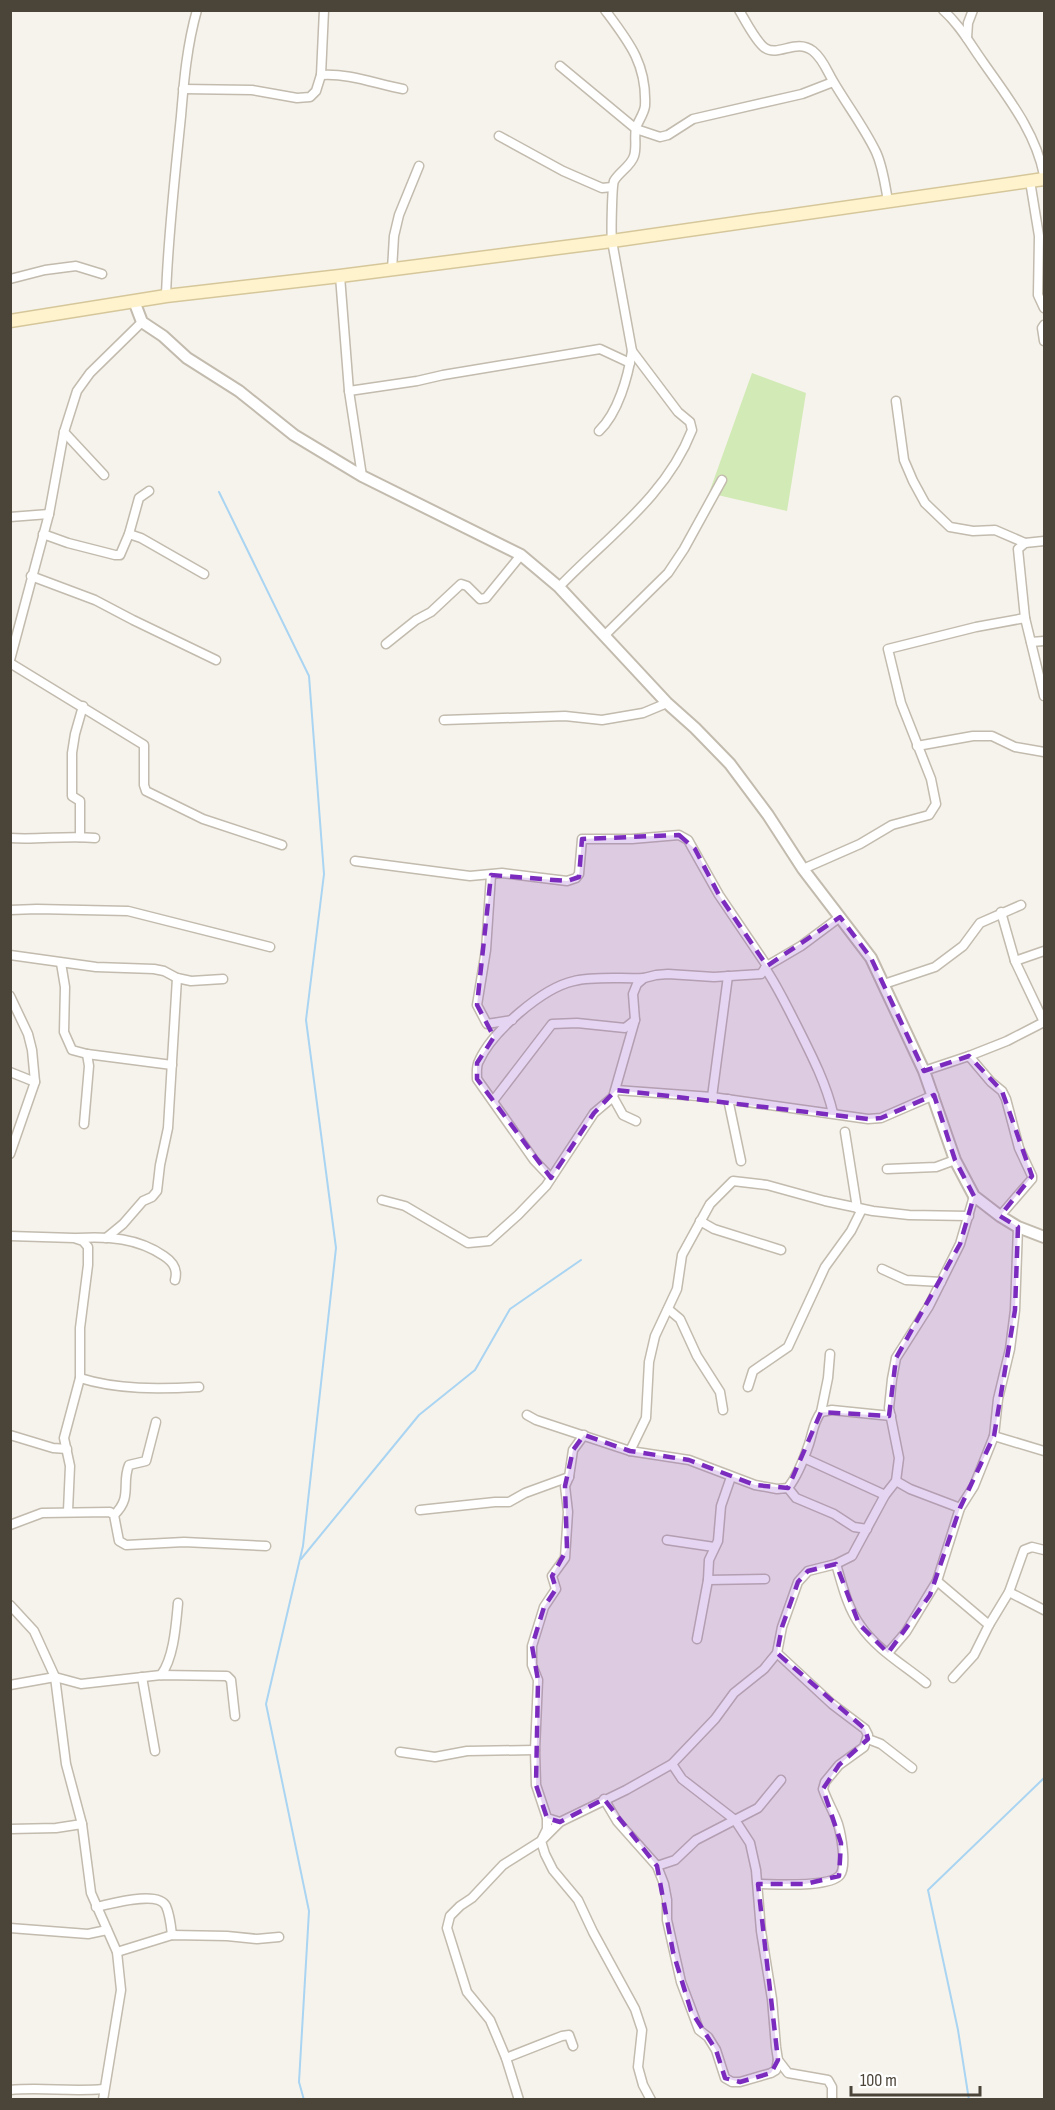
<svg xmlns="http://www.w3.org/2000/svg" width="1055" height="2110" font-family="'Sofia Sans Condensed',sans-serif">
	<rect width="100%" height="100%" fill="#f6f3ec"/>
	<!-- green -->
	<path fill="#d2eab5" d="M752,373L806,393L787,511L709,493Z"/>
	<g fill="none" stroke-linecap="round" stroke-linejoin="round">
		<!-- stream -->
		<g stroke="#a9d4f2" stroke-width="2">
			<path d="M219,492L309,676L324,874L306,1020L336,1248L303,1546L266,1704L309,1911L299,2082L304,2100"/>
			<path d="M301,1559L419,1415L475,1370L510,1309L581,1260"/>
			<path d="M969,2100L958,2030L928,1890L1044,1778"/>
		</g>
		<!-- minor casing -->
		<g stroke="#c2bbae" stroke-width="11">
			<g id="minor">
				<path d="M739,10C745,20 756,42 765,48C779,57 796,38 813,51C823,59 827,71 833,81C847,105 864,127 876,152C883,167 885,185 888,201"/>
				<path d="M943,10C960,25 970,44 983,62C1008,98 1035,131 1044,175"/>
				<path d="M967,38L968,23L973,10"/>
				<path d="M560,66L636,129L660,137L668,135L693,119L802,94L833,82"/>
				<path d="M321,75C349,73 376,84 403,89"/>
				<path d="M183,89L252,90L297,98L310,97L316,91L321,75L324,10"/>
				<path d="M499,136L563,171L602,188L612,187"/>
				<path d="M1030,181L1039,236L1038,295L1044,308"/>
				<path d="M392,270L394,236L399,215L419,166"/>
				<path d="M340,276L349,391L362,476"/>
				<path d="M10,279L45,270L76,266L102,274"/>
				<path d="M166,296C168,236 175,176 181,116C184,80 187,45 197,10"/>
				<path d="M1044,325L1042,328L1044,341"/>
				<path d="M349,391L417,381L443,375L600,349L630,363"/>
				<path d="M896,401L904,460L913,481L925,503L950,527L973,531L995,530L1025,543"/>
				<path d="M599,431C618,413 628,377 632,351L612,241C611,233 612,186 614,181C619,172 631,166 634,156C637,147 634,137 636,128C638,121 644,114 645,106C647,64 629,42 605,10"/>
				<path d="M64,432L104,475"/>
				<path d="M10,517L49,514"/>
				<path d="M43,534L68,543L115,555H120L129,534L139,498L149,491"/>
				<path d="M129,534L141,538L204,574"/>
				<path d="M1044,541L1025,543L1018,549L1025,618L1044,696"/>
				<path d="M31,576L95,600L133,620L216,660"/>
				<path d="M559,587C607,537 666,497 692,430L690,422L678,412L632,351"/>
				<path d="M605,635L668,573L684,549L722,480"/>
				<path d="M1031,642L1044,641"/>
				<path d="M386,644L416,620L431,612L461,584L467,586L480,599L486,598L521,555"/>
				<path d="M10,660L49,514L64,432L77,391L90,373L142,322"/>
				<path d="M10,663L144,745V785L146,791L203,819L282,845"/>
				<path d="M444,720L565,716L602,720L643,713L667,703"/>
				<path d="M917,746L973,736H992L1015,747L1044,752"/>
				<path d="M80,837V801L72,796V753L75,734L83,706"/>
				<path d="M10,838C39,840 67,835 95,838"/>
				<path d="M355,861L470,876L502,873L567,881L576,878L579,874L582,839H632L679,835L688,840L719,895L767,966"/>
				<path d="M803,869L860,844L892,825L929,815L936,804L931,779L901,703L888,649L976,627L1025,618"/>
				<path d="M491,875L486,950L477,1005L487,1024L512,1020"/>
				<path d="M10,910L37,909L128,911L270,947"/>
				<path d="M1001,912L1015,961L1044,1022"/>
				<path d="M10,955L96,967L154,969L164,971L177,978L191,981L223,979"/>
				<path d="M1015,961L1044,951"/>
				<path d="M61,963L65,987L64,1032L72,1050L87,1054L172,1065"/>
				<path d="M765,968C778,987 787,1007 797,1026C811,1054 826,1083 833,1113"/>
				<path d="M884,984L935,967L963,946L980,923L1021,905"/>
				<path d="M10,996L28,1034L32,1050L35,1082L10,1154"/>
				<path d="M969,1056L991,1082L1002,1091L1006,1099L1019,1148L1032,1176V1179L1000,1216"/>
				<path d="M924,1071L969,1056L1007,1041L1044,1022"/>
				<path d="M10,1072L35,1082"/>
				<path d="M616,1090L712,1097L868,1119L881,1118L934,1095"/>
				<path d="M712,1097L728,976"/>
				<path d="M728,1099L741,1161"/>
				<path d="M493,1101L552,1024L577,1023L625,1028L635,1020"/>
				<path d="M636,1121L623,1115L613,1097L635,1020L633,994L637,984L644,978L656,975L668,974L714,977L761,974L767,966L801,946L840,917"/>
				<path d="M84,1124L89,1066L87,1054"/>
				<path d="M845,1132L857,1208"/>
				<path d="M887,1169L936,1167L955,1160"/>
				<path d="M551,1178L534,1160L477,1079C477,1074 476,1066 479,1061C492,1032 542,988 574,981C594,976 623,979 644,978"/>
				<path d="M382,1200L405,1206L468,1243L489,1241L518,1215L546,1186L594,1113L613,1097"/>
				<path d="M700,1221L714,1229L781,1250"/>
				<path d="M10,1236L74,1238L83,1241L88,1247V1265L80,1328V1378L64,1438L70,1466L68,1511"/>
				<path d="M77,1238C108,1236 138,1238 164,1256C173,1262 178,1269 175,1280"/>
				<path d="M106,1238L123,1224L143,1201L152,1197L157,1191L160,1165L168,1128L177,978"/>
				<path d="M882,1269L906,1280L941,1282"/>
				<path d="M668,1309L680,1319L697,1356L720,1392L723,1410"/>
				<path d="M80,1378C118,1390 159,1389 199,1387"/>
				<path d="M748,1387L753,1371L788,1347L825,1267L851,1231L862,1209"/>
				<path d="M821,1412L828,1378L830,1354"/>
				<path d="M527,1415L536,1420L630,1451L689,1460L755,1485L777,1489L788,1488L796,1498L834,1514L854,1527L867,1529"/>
				<path d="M10,1435L53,1448L67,1449"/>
				<path d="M994,1436L1044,1451"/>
				<path d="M630,1451L646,1418L649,1362L655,1336L677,1289L682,1255L710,1204L733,1181L767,1185L825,1201L873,1211L909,1215L969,1216"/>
				<path d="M804,1458L885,1495"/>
				<path d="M896,1481L910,1489L960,1508"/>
				<path d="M788,1488C798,1475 804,1459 809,1444C813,1432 813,1423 821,1412L832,1410L891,1416"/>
				<path d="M420,1510L495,1502H509L525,1493L569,1477"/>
				<path d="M114,1515C133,1497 121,1484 129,1465L146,1461L156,1422"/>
				<path d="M10,1525L42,1513L110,1512L114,1515L119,1541L126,1545L184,1542L266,1546"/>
				<path d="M667,1540L714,1547"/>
				<path d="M836,1564C842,1584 847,1607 860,1625C876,1649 904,1665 926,1683"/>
				<path d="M708,1580L765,1579"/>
				<path d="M1009,1592L1044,1610"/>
				<path d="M10,1605L34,1631L55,1677L66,1764L82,1824L91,1893L117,1952L121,1990L103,2100"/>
				<path d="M989,1625L1009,1592L1024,1550L1032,1547L1044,1550"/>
				<path d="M697,1639L708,1580L709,1560L718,1541L721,1506L731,1477"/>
				<path d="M888,1653L906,1632L937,1581"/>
				<path d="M161,1675C174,1658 176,1624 178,1603"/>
				<path d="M142,1677L155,1751"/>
				<path d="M953,1678L974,1655L989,1625L937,1581L960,1508L974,1486L994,1436L998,1399L1010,1349L1015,1310L1018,1227"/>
				<path d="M10,1685L55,1677L81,1684L161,1675L227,1676L231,1680L235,1716"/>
				<path d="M868,1739L881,1744L912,1768"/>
				<path d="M400,1752L435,1757L467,1751L535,1750"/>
				<path d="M672,1764L682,1779L735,1820L750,1843L756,1870L761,1931L772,1999L776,2047L778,2060L788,2073L828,2080L832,2087V2100"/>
				<path d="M604,1799L617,1821L657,1866L664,1884L667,1900V1920L681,1982L699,2030L708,2037L716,2050L725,2078L732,2082H740L771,2073L776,2070L778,2060"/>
				<path d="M560,1822L547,1818L536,1785L535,1750L538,1680L532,1665V1646L544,1607L556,1589L552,1576L565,1558L568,1512L565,1486L569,1477L573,1450L584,1435"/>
				<path d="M10,1829L56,1828L82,1824"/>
				<path d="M657,1866L675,1860L696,1840L758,1808L781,1780"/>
				<path d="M758,1884C775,1884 830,1888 840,1875C847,1866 841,1834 838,1824C834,1812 827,1801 823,1789L825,1782L839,1765L864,1747L868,1735L865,1729L832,1704L777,1653"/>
				<path d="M96,1907C111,1904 158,1890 166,1906C170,1915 171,1926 172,1935"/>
				<path d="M10,1928L88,1934L107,1930"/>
				<path d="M117,1952L172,1935L227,1936L257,1939L279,1937"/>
				<path d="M506,2058L562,2036L569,2035L573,2046"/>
				<path d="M10,2090C41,2087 72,2092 103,2089"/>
				<path d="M519,2100L506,2058L490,2020L467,1992L447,1928L450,1916L460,1906L472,1898L503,1865L541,1841L547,1829V1818"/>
				<path d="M651,2100L643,2085L638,2067L642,2030L635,2009L593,1932L578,1900L553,1870L545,1854L541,1841L560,1822L626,1790L672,1764L715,1719L734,1693L764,1669L777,1653L782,1627L798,1582L808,1571L836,1564L852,1556L885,1495L896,1481L899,1458L889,1408L892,1379L896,1358L929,1306L960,1244L974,1196"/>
			</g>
		</g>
		<!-- tertiary casing -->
		<g stroke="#c2bbae" stroke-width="14">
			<path id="tertiary" d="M134,301L142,322L163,336L187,358L239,391L294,435L362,476L521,555L559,587L667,703L695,728L730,764L768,815L803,869L871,958L924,1071L955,1160L974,1196L1000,1216L1018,1227L1044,1237"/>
		</g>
		<!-- secondary casing -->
		<g stroke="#d6c79b" stroke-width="15">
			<path id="secondary" d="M10,321L166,296L340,276L612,241L1044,179"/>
		</g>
		<!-- minor -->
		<use href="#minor" stroke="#fff" stroke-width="8"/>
		<!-- tertiary -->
		<use href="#tertiary" stroke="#fff" stroke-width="10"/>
		<!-- secondary -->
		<use href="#secondary" stroke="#fff3cd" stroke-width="12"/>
	</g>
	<!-- marked area -->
	<path fill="#7b2cbf" fill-opacity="0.2" stroke="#7b2cbf" stroke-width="4.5" stroke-dasharray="12 8" stroke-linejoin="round" d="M679,835L695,849L719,895L767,966L840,917L871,958L924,1071L969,1056L1002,1091L1032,1176L1000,1216L1018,1227L1015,1310L994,1436L960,1508L930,1595L888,1653L859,1624L836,1564L808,1571L798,1582L782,1627L777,1653L865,1729L868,1739L839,1765L823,1789L841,1843L839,1876L805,1884H758L778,2060L771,2073L740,2082L725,2078L716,2050L691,2011L673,1952L657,1866L604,1799L560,1822L547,1818L536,1785L538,1680L532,1646L544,1607L556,1589L552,1576L567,1549L565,1486L573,1450L584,1435L630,1451L689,1460L755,1485L788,1488L821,1412L889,1416L896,1358L960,1244L974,1196L955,1160L934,1095L881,1118L868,1119L616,1090L594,1113L551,1178L477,1079V1063L494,1037L477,1005L491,875L567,881L579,877L582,839Z"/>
	<!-- border -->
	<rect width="1055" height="2110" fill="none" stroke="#4b4439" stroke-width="24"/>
	<!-- scale -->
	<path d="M851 2086v9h129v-9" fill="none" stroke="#4b4439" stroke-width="3"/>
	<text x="860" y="2086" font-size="18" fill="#4b4439" stroke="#ffffff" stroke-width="4.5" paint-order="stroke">100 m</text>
</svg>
